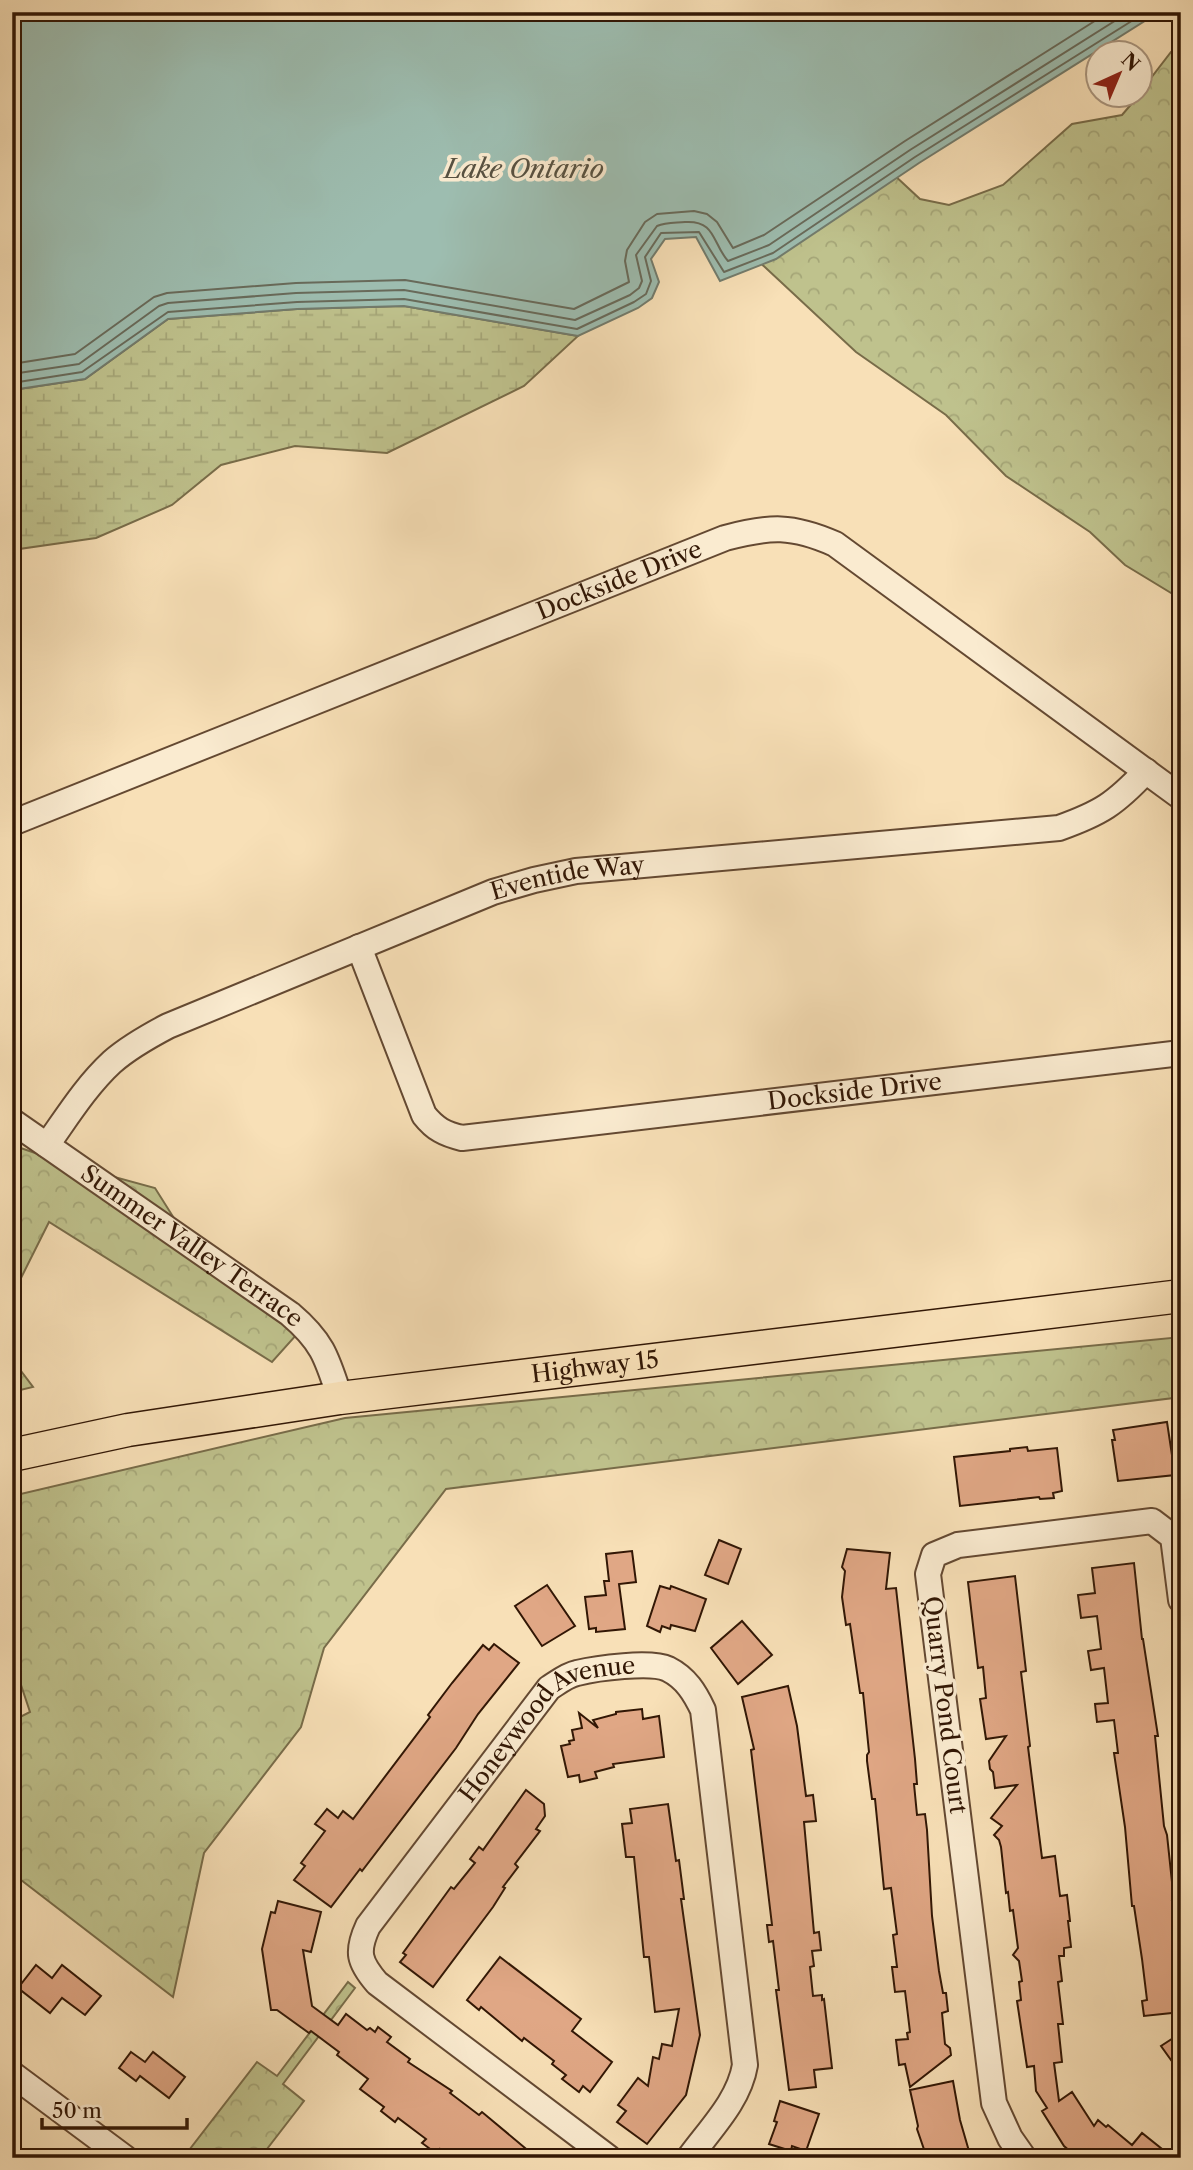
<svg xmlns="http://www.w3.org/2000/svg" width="1193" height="2170" font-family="'Libre Caslon Text',serif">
	<defs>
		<pattern id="forest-crowns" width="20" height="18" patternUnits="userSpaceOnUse" patternTransform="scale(1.75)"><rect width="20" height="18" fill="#bfc28d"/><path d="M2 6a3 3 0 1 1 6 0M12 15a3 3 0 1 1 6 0" fill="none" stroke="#a5a678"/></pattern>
		<pattern id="wetland-marsh" width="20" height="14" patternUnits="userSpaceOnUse" patternTransform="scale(1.75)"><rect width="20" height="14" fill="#bfc28d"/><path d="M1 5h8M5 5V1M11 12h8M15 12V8" fill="none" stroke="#a5a678"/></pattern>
	</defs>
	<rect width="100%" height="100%" fill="#f8e0b7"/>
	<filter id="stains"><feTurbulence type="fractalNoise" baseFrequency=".00286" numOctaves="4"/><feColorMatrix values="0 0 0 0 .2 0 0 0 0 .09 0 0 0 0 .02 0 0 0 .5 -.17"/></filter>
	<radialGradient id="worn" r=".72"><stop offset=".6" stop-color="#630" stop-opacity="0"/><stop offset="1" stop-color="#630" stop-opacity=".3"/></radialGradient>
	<!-- forest -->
	<g fill="url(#forest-crowns)" stroke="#786c49" stroke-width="2">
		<path d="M1181,45V599L1125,565L1090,532L1006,476L946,415L856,352L754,257L892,173L920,199L949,205L1003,185L1072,124L1122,115L1140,94L1141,91L1171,52Z"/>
		<path d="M12,1145L67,1164L155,1188L206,1269L298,1333L272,1362L49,1222L16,1288L12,1302Z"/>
		<path d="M1181,1337V1397L446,1489L324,1648L301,1727L204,1853L173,1997L12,1873V1721L30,1712L12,1658V1496L345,1418Z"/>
		<path d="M12,1359L33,1387L12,1392Z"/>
		<path d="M348,1982L355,1988L283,2084L304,2101L260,2158H183L257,2062L277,2076Z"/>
	</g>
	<!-- wetland -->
	<path fill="url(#wetland-marsh)" stroke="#786c49" stroke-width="2" d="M404,306L578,336L524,386L387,453L295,446L221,465L172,505L96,538L12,550V390L85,379L168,319L297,309Z"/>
	<!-- water -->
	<path fill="#9dbdb0" stroke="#727b6c" stroke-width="2" d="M12,12H1159L919,163L776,259L720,281L696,237L665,239L651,259L659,282L652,298L638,308L578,336L404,306L297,309L168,319L85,379L12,390Z"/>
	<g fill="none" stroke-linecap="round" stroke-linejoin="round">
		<!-- shore -->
		<g stroke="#686a5a" stroke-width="2">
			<path d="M12,364L75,354L154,297L167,293L296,283L405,280L574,309L629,282L625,261L627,250L645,222L657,214L694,211L707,214L717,222L733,248L764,235L905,141L1109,12"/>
			<path d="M12,374L79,364L159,306L168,303L296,293L404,290L575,320L630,295L639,288L642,281L636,255L657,226C666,222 676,223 685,222C716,220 712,243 728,261L769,245L910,150L1129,12"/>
			<path d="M12,383L82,372L168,312L297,302L404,299L577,329L634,302L646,294L651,281L645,257L661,233L699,232L724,272L773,253L915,157L1146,12"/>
		</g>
	</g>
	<!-- building -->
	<g fill="#e0a785" stroke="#321705" stroke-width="2">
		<path d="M1167,1422L1175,1475L1118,1481L1112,1440H1115L1113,1430Z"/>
		<path d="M1027,1447L1028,1451L1057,1448L1062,1491L1053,1493L1054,1498L1040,1499L1039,1497L960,1506L954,1457L1010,1451V1449Z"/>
		<path d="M719,1540L741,1549L728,1584L705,1575Z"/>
		<path d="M847,1549L890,1553L886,1589L896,1588L915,1759L917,1784H914L917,1815L925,1814L927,1830L932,1916L939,1971L943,1993H946L948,2011L942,2013L945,2044L950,2048L951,2055L910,2087L905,2064L899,2065L896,2040L908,2039L907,2033L910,2032L905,1991L895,1992L892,1967H897L893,1935L897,1934L891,1888L884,1889L875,1799H872L867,1761V1755L869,1752L863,1693H860L850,1624L846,1625L842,1597L845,1571L842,1567Z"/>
		<path d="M632,1551L636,1582L619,1584L625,1629L596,1632V1628L589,1629L585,1597L606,1595L604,1581H609L606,1554Z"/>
		<path d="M1134,1563L1142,1639H1143L1158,1736H1155L1164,1826L1167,1835L1174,1901H1172L1178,1942H1181V2012L1144,2016L1142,2001L1147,2000L1142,1959L1134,1906H1132L1125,1827L1114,1753H1118L1114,1720L1097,1722L1095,1704L1108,1703L1104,1668L1091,1670L1088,1651L1101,1649L1097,1616L1081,1618L1078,1595L1095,1593L1092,1568Z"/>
		<path d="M1015,1576L1026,1671L1021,1672L1030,1746L1028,1747L1042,1858L1055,1856L1060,1896L1067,1895L1070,1921H1068L1071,1947L1064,1948V1956H1059L1062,1981L1058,1982L1063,2024H1058L1062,2062L1054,2063L1059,2101L1072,2092L1094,2126L1098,2120L1106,2127L1108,2125L1132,2145L1142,2133L1162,2149L1155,2158H1078L1064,2146L1042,2111L1047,2108L1036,2091L1034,2066L1027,2067L1017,2001L1021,2000L1019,1982L1022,1981L1019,1961L1013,1955L1018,1948L1013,1910L1010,1911L1008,1892L1006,1893L1001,1847L999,1840L994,1835L1002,1826L991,1818L1017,1785L995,1788L993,1772L990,1769L989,1761L1006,1736L986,1739L980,1699L986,1698L983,1667L978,1668L968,1582Z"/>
		<path d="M547,1585L575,1626L542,1646L515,1606Z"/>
		<path d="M660,1586L670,1589L671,1586L706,1599L695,1631L671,1625L670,1629L662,1626L660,1632L647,1626Z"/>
		<path d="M742,1621L772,1655L738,1684L711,1648Z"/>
		<path d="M494,1644L519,1663L478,1714L456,1748L362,1871L360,1869L331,1907L294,1880L305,1866L301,1863L325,1831L315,1824L327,1809L338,1818L343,1811L353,1819L430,1717L428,1715L452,1683L483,1645L489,1650Z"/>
		<path d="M788,1686L797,1726L806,1796L813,1795L816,1821L804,1822L814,1933L819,1932L821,1950L812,1951L814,1966L810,1967L813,1996L822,1995V2000L824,1999L832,2068L814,2070L816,2087L789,2090L776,1990H779L773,1941L769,1942L767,1925H772L751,1750L754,1749L742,1697Z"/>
		<path d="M642,1709L643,1719L659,1716L664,1757L613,1764L614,1767L595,1772L597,1778L580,1782L579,1775L568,1777L561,1746L570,1744L569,1741L574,1740L572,1730L582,1728L579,1713L598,1728L593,1720L616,1714V1712Z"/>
		<path d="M526,1790L544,1804L545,1816L536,1829L540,1831L515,1864L518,1867L503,1887L505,1888L493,1907L433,1987L400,1962L406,1955L403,1953L451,1887L454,1889L475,1863L470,1859L479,1847L483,1850Z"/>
		<path d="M668,1804L676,1861L679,1860L684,1899H681L700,2035L686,2095L647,2144L617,2122L626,2111L618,2105L638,2078L648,2086L653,2057L659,2059L662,2044L672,2046L679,2009L655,2012L649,1957H644L634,1857H626L622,1824L632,1823L630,1809Z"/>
		<path d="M278,1901L321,1912L311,1952L303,1950L312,2006L338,2025L346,2014L367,2030L370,2028L375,2032L378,2027L391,2037L387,2042L410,2059L408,2062L452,2091L450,2093L479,2115L482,2112L537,2158H452L440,2149L437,2154L422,2143L426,2139L398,2118L395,2122L381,2111L384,2107L360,2089L368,2079L337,2055L339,2052L311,2031L309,2033L277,2010H271L262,1949L271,1912L275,1913Z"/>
		<path d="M500,1957L581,2019L572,2031L612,2062L590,2092L583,2086L579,2092L562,2079L566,2075L552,2064L554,2061L524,2038L522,2041L481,2007L479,2010L467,2000Z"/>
		<path d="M36,1965L52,1978L62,1965L101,1996L85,2015L62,1998L50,2013L18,1988Z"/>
		<path d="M1181,2033V2074L1161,2046Z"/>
		<path d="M131,2052L145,2062L153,2052L185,2077L169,2098L140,2076L136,2081L119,2068Z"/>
		<path d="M953,2081L960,2120L971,2158H927L917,2129L918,2126L910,2090Z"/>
		<path d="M780,2101L819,2114L806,2151L792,2146L791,2151L769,2144L777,2122L774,2121Z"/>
	</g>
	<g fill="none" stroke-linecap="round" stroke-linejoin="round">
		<!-- minor casing -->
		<g stroke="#644932" stroke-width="28">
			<g id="minor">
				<path id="s1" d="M12,823L725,538C770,526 792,525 835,544L1181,797"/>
				<path id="s2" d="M359,947L424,1115C435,1129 445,1134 462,1138L1181,1053"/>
				<path id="s3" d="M12,1121L290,1314C323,1342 327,1358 340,1398"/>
				<path id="s4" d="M47,1145C67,1117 86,1086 112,1062C129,1047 149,1036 168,1026L493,892L534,880L576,871L1059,828C1101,813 1115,804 1146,771"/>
				<path d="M12,2074L125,2158"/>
				<path id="s5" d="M609,2158L377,1983C359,1962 356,1952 368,1926L549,1688C557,1683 567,1675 577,1673C597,1668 651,1661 668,1669C686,1678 695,1693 703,1710L745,2065C739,2101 710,2129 689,2158"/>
				<path d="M1024,2158L1010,2138L994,2103L928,1574L934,1555L958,1545L1152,1521L1173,1537L1181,1600"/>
			</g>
		</g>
		<!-- major casing -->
		<g stroke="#321705" stroke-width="35">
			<g id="major">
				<path id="s6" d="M12,1455L128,1430L340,1398L1181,1296"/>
			</g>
		</g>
		<!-- minor -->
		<use href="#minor" stroke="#faebd0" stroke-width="24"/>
		<!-- major -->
		<use href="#major" stroke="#f8e0b7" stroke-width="32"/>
	</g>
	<g text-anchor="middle" stroke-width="7" stroke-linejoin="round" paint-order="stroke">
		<!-- street labels -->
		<g font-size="24" fill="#321705" stroke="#faebd0">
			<text dy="8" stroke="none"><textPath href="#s1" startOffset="654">Dockside Drive</textPath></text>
			<text dy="8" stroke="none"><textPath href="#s4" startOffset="600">Eventide Way</textPath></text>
			<text dy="8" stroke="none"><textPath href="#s2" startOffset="621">Dockside Drive</textPath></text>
			<text dy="8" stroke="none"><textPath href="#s3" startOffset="219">Summer Valley Terrace</textPath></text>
			<text dy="8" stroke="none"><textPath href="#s6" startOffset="590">Highway 15</textPath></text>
			<text transform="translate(945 1705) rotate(83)" y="8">Quarry Pond Court</text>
			<text dy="8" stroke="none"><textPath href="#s5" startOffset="628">Honeywood Avenue</textPath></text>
		</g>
		<!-- water labels -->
		<g font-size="26" font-style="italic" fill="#575141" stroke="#faebd0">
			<text x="524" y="178">Lake Ontario</text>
		</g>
	</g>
	<!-- margin -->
	<rect width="1193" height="2170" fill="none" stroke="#f8e0b7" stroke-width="42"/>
	<rect x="14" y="14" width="1165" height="2142" fill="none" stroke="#321705" stroke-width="3.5"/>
	<rect x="21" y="21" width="1151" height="2128" fill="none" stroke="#321705" stroke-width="2"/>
	<!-- north arrow -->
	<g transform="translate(1119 74) rotate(44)"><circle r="33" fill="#faebd0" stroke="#aa967f" stroke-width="2"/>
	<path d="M0-5L12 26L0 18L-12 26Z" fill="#8f2418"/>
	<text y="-10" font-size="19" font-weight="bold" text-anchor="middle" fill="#321705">N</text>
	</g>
	<!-- scale -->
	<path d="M42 2118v10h145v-10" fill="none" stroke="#321705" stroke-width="3.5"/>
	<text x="52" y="2118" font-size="21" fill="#321705" stroke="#faebd0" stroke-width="5" paint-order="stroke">50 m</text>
	<rect width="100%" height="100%" filter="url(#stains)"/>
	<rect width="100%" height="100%" fill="url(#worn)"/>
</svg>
